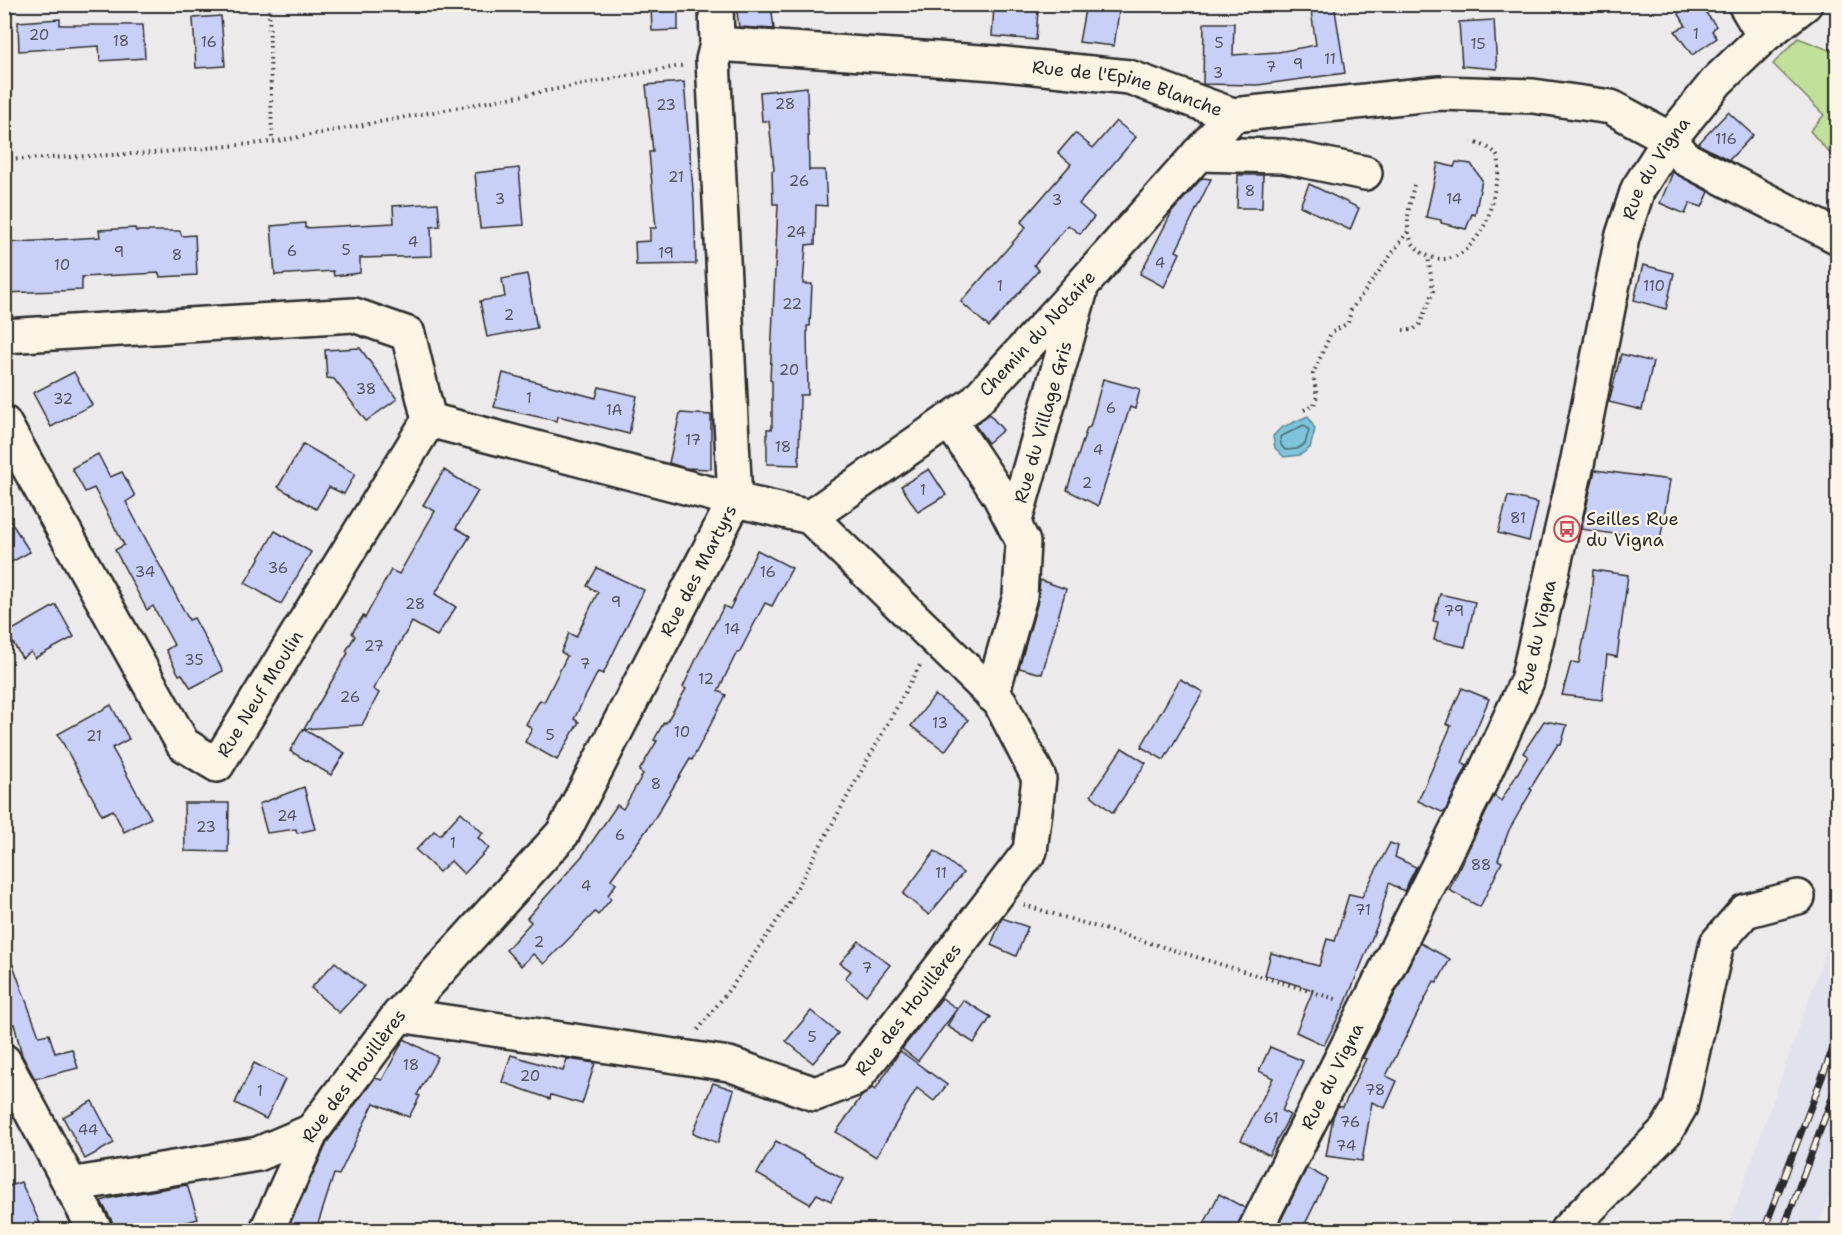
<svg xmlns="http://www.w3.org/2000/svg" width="1842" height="1235" font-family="'Shantell Sans',sans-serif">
	<rect width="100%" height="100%" fill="#edeaeb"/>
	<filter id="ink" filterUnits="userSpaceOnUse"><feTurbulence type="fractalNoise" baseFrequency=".0167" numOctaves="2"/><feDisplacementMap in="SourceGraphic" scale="12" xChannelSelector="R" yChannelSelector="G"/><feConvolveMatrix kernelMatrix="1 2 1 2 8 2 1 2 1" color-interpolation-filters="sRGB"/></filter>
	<g filter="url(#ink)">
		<!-- built -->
		<path fill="#e2e2ef" d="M1837,928V1177L1817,1230H1727L1828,945Z"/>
		<!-- green -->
		<path fill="#c1e099" stroke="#768662" stroke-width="1.5" d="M1798,38L1837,53V164L1832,156L1810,131L1824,115L1773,64Z"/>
		<!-- water -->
		<path fill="#7bc5db" stroke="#5b8795" stroke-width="1.5" d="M1308,416L1315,429L1310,448L1300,455L1284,457L1275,448L1273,436L1281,428Z"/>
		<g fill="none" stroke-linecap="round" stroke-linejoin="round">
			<!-- shore -->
			<path stroke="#4b6971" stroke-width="1.5" d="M1304,425L1309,430L1305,444L1297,449L1285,450L1281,445L1280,437Z"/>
		</g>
		<!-- building -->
		<g fill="#c9d0f8" stroke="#2b2b2b" stroke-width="1.5">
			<path d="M736,4H771L774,29L739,27Z"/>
			<path d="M1086,4H1120L1114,46L1079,42Z"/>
			<path d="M1310,4H1334L1345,73L1258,85L1203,84L1204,23H1234L1233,55L1278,52L1316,45Z"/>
			<path d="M1673,4H1699L1716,26L1712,31L1717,38L1692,55L1675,31L1686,26Z"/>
			<path d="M678,5V30L652,31L651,6Z"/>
			<path d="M994,6L1038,10L1036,40L992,36Z"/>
			<path d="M221,16L225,66L196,68L193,18Z"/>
			<path d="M60,19V25H143L145,58L100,61L99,46L19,51L18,22Z"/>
			<path d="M1494,20L1497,69L1462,66L1459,22Z"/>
			<path d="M684,82L694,202L696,264L636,265L635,242L650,241V228H656L649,152H653L646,85Z"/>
			<path d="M807,87L809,170H825L827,206L816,205L815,244L806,245L803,284H812L810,326H807L808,395H800L799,465L767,464V429H772V381L770,380L778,204H773L772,171L774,170L769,121H762L760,92Z"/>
			<path d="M1728,112L1753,135L1729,160L1698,144Z"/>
			<path d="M1116,121L1136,137L1079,204L1094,217L1080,234L1068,225L1034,265L1039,270L989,327L961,302L1026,227L1021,222L1071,164L1058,153L1075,133L1093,148Z"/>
			<path d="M1456,162L1471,164L1482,180L1475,215L1472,214L1466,229L1441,223V220L1426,217L1438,163L1454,167Z"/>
			<path d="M519,168L524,225L480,228L475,173Z"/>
			<path d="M1673,172L1709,192L1702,207L1690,203L1685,214L1660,203Z"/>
			<path d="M1238,175H1263L1262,208H1237Z"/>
			<path d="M1202,178L1211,179L1176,251L1180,253L1164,287L1140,274L1172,212Z"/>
			<path d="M1309,184L1359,208L1350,230L1300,206Z"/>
			<path d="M438,203L440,226L431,227L432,256L360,258V273L334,276L333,271L275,275L271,226L305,223V228L394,223L393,206Z"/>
			<path d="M135,228L136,231H180L182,236L195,235L197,275L160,277L159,273L82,277V290L4,293V243L100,237L99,230Z"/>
			<path d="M1643,265L1674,273L1666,309L1634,300Z"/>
			<path d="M527,274L537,328L487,337L480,301L505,297L502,279Z"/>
			<path d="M360,348L397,399L366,421L334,379L327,378L325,350Z"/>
			<path d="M1621,354L1653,362L1642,410L1609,402Z"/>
			<path d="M74,372L92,405L51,427L33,393Z"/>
			<path d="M503,373L596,398L599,387L637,396L629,434L558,416L557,421L494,407Z"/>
			<path d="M1103,379L1140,389L1135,409L1130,407L1098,506L1067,490L1087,428L1090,427Z"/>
			<path d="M680,413L711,415V469L685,468L669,463Z"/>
			<path d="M989,414L1003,430L988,443L975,425Z"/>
			<path d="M303,444L355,474L344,494L329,487L316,509L278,487Z"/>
			<path d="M98,454L110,477L122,472L135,496L126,502L189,620L194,618L223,671L191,688L182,674L179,675L166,650L174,645L153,606L147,610L115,550L124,545L94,488L85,492L72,468Z"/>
			<path d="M929,469L946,495L918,512L901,486Z"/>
			<path d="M444,470L478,491L456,528L470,536L435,594L456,607L437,636L412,622L373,689L379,693L362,725L304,729L348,653L346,651L355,636L352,633L363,616L365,618L391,570L399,574L435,511L423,505Z"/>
			<path d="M1595,470L1670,480L1660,541L1581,529Z"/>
			<path d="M1508,496L1538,503L1529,541L1498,533Z"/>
			<path d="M4,511L30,552L4,566Z"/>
			<path d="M275,531L311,552L281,604L245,583Z"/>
			<path d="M757,550L792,568L772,606L765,603L739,653L737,652L718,691L726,695L692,760L690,759L653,821L611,879L616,884L608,895L611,899L598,915L595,912L544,964L533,954L521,966L506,950L531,922L527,918L583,855L617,805L623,809L643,774L639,771L657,741L654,740L664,722L666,723L686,689L683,687L698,655L724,606L730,609Z"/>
			<path d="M597,568L644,590L603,674L598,672L574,719L579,722L557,760L525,742L532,729L526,724L540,700L544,702L567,656L561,652L569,633L576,637L598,592L587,586Z"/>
			<path d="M1593,570L1628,575L1617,657L1607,655L1602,700L1562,695L1571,662L1579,663L1591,602Z"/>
			<path d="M1040,580L1066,589L1042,674L1019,668L1038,601Z"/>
			<path d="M1440,594L1475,602L1465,647L1434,640L1438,622L1433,621Z"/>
			<path d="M56,605L74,637L35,658L31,652L22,658L7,633Z"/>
			<path d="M1180,679L1203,692L1164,760L1141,747Z"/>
			<path d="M1462,688L1489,699L1462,763L1467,766L1444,813L1418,801L1451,726L1446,724Z"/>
			<path d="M935,695L968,720L945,751L911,726Z"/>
			<path d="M111,705L129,739L112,748L151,818L124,832L113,810L102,815L58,734Z"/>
			<path d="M1544,721L1567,725L1561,745L1558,744L1530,789L1532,790L1509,830L1498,860L1502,862L1480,907L1449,890L1494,796L1501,801L1528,756L1523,753Z"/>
			<path d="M303,729L345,753L331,775L290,751Z"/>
			<path d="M1122,748L1146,763L1113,813L1091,795Z"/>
			<path d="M304,787L315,829L297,833L296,829L267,833L259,804Z"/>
			<path d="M184,803H229L228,852L185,851Z"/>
			<path d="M461,812L483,833L478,838L489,848L464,874L451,861L439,872L416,850L434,831L440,835Z"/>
			<path d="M1390,843L1398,846L1395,857L1416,867L1404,891L1389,883L1378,923L1346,1002L1324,1045L1296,1032L1313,990L1265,975L1271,953L1319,966L1327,939L1335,941L1349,894L1362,897Z"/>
			<path d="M935,851L963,873L929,915L903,894Z"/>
			<path d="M1002,918L1028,927L1016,956L991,945Z"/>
			<path d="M859,941L890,965L866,995L845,978L851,971L840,963Z"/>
			<path d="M1420,943L1450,959L1437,983L1434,981L1386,1076L1397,1081L1385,1108L1372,1102L1362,1161L1326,1156L1333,1117L1338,1106L1343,1107L1366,1059L1363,1058Z"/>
			<path d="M4,949H7L39,1036L49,1034L55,1053L72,1049L78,1068L35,1079L22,1055L14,1024L4,1027Z"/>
			<path d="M335,962L364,986L339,1013L311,988Z"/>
			<path d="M942,998L957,1009L918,1061L902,1049Z"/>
			<path d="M963,1000L991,1017L974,1043L947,1026Z"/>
			<path d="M811,1011L838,1033L813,1063L786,1041Z"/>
			<path d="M404,1039L438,1057L417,1095L420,1096L409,1117L374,1103L339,1175L334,1174L316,1230H287L328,1141L375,1078L382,1080Z"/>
			<path d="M1270,1047L1303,1061L1282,1111L1290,1115L1269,1155L1241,1140L1273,1078L1259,1071Z"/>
			<path d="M900,1051L947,1085L934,1101L917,1088L876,1157L836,1132L861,1097L872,1088L875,1090Z"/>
			<path d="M511,1055L563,1071L567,1059L595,1063L582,1104L551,1095L550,1099L502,1082Z"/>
			<path d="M254,1063L285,1079L266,1119L235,1103Z"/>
			<path d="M713,1083L734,1090L718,1143L693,1133Z"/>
			<path d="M92,1101L114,1143L85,1159L63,1117Z"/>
			<path d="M776,1141L843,1179L831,1201L817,1194L810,1204L757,1174Z"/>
			<path d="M1307,1168L1327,1179L1302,1230H1276Z"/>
			<path d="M21,1182L40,1223L24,1230H4V1188Z"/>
			<path d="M187,1185L198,1219L158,1230H114L112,1221L101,1201L115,1197Z"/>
			<path d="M1219,1194L1245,1208L1236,1230H1201Z"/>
		</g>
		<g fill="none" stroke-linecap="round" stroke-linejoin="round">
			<!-- minor casing -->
			<g stroke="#2b2b2b" stroke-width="38">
				<g id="minor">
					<path d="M1745,4L1764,36"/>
					<path id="s1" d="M717,44L995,63L1129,77L1233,115L1440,93L1533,96L1611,107L1670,139L1686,159L1838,237"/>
					<path d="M1198,154L1283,156L1365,173"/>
					<path d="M4,336L354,315L408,334L429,420L217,765L183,744L4,423"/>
					<path d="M949,420L999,495L1023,542L1020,596L992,695"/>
					<path id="s2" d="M810,517L974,403L1065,304L1233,115"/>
					<path id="s3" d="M1014,524L1080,293"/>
					<path id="s4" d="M399,1015L729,1064L815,1094L855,1079L1030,851L1039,778L1000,702L810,517L735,500L429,420"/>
					<path d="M4,1061L95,1230"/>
					<path d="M70,1185L258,1154L312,1131"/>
					<path id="s5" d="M267,1230L312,1131L399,1015L563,833L735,500L713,60L717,44L716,4"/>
					<path id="s6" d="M1255,1230L1481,781L1527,681L1577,464L1622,238L1638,189L1670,139L1717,81L1764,36L1805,4"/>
					<path d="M1567,1230L1666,1131L1680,1107L1717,943L1745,911L1798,897"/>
				</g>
			</g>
			<!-- path -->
			<g stroke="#2b2b2b" stroke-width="4" stroke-dasharray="1.5 4.5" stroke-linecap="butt">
				<path d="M269,4L272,142"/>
				<path d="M4,160L153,153L272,142L686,65"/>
				<path d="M1414,185C1410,203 1404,223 1411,240C1418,255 1438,263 1454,257C1466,253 1480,235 1485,224C1490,214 1492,200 1495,188C1502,160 1503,150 1472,142"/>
				<path d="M1403,330H1413L1420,324L1433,291L1428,256"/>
				<path d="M1304,410L1314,405L1317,396L1313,374L1331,333L1348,323L1351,310L1409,230"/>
				<path d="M1024,905L1339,1000"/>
				<path d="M698,1030L738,978L787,906L920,665"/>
			</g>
			<!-- minor -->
			<use href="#minor" stroke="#fcf5e5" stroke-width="33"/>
			<!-- rail casing -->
			<g stroke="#2b2b2b" stroke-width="7">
				<g id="rail">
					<path d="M1764,1230L1838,1035"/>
					<path d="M1783,1230L1838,1082"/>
				</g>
			</g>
			<!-- rail -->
			<use href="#rail" stroke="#fcf5e5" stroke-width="4.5" stroke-dasharray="14" stroke-linecap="butt"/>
		</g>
	</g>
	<!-- icons -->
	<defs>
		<g id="bus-ring" transform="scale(1.35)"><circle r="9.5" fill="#fcf5e5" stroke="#d1495b" stroke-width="1.5"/><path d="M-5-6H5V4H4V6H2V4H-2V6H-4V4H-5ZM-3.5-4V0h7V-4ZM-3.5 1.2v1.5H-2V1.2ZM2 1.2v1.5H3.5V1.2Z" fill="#d1495b"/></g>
	</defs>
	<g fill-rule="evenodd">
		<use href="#bus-ring" x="1567" y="529"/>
	</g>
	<g text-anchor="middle" stroke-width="4.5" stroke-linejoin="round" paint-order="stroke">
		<!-- number labels -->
		<g font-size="15" fill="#52545e">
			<text x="1696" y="39">1</text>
			<text x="39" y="40">20</text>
			<text x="121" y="46">18</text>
			<text x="209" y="47">16</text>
			<text x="1219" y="48">5</text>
			<text x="1478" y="49">15</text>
			<text x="1330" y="64">11</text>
			<text x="1298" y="69">9</text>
			<text x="1271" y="72">7</text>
			<text x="1218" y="78">3</text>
			<text x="785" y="109">28</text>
			<text x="666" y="110">23</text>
			<text x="1726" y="144">116</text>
			<text x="676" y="182">21</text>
			<text x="799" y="186">26</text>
			<text x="1250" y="196">8</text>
			<text x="500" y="204">3</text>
			<text x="1454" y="204">14</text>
			<text x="1057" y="205">3</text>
			<text x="796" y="237">24</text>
			<text x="413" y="247">4</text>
			<text x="346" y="255">5</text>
			<text x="292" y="256">6</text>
			<text x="119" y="257">9</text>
			<text x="666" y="258">19</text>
			<text x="177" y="260">8</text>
			<text x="1160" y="268">4</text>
			<text x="62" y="270">10</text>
			<text x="1000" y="291">1</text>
			<text x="1654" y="291">110</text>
			<text x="792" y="309">22</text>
			<text x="509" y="320">2</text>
			<text x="789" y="375">20</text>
			<text x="366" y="394">38</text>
			<text x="529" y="403">1</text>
			<text x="63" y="404">32</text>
			<text x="1111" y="413">6</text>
			<text x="614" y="415">1A</text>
			<text x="693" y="445">17</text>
			<text x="783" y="452">18</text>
			<text x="1098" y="455">4</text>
			<text x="1087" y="488">2</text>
			<text x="923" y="495">1</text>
			<text x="1518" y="523">81</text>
			<text x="278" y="573">36</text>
			<text x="145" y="577">34</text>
			<text x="768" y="577">16</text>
			<text x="616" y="607">9</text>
			<text x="415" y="609">28</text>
			<text x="1454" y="616">79</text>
			<text x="732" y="634">14</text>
			<text x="374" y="651">27</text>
			<text x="194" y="665">35</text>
			<text x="585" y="669">7</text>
			<text x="706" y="684">12</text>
			<text x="350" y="702">26</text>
			<text x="940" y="728">13</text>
			<text x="682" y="737">10</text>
			<text x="550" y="740">5</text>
			<text x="94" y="741">21</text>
			<text x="656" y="789">8</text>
			<text x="287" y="821">24</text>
			<text x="206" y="832">23</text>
			<text x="620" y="840">6</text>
			<text x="453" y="848">1</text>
			<text x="1481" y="870">88</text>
			<text x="941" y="878">11</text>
			<text x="586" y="891">4</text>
			<text x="1363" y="915">71</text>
			<text x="539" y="947">2</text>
			<text x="867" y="973">7</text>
			<text x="812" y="1042">5</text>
			<text x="411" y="1070">18</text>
			<text x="530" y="1081">20</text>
			<text x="1375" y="1095">78</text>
			<text x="260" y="1096">1</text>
			<text x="1271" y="1123">61</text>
			<text x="1350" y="1127">76</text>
			<text x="88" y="1135">44</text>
			<text x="1346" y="1151">74</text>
		</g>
		<!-- street labels -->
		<g font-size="18" fill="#2b2b2b" stroke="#fcf5e5">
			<text dy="6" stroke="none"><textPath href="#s1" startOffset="414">Rue de l'Epine Blanche</textPath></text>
			<text dy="6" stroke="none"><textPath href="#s6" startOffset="1144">Rue du Vigna</textPath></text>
			<text dy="6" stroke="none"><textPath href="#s2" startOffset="294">Chemin du Notaire</textPath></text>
			<text dy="6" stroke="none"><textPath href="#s3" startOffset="106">Rue du Village Gris</textPath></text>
			<text dy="6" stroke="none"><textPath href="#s5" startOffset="794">Rue des Martyrs</textPath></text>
			<text dy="6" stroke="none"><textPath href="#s6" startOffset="658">Rue du Vigna</textPath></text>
			<text transform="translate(260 694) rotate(-58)" y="6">Rue Neuf Moulin</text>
			<text dy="6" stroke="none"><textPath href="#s4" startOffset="555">Rue des Houillères</textPath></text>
			<text dy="6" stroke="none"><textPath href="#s6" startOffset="172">Rue du Vigna</textPath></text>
			<text dy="6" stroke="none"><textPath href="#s5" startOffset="178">Rue des Houillères</textPath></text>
		</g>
		<!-- poi labels -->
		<g font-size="18" fill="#2b2b2b" stroke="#fcf5e5" text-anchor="start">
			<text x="1586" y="525">Seilles Rue<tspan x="1586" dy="21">du Vigna</tspan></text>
		</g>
	</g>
	<!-- margin -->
	<rect width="1842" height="1235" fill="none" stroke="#fcf5e5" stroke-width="24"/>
	<rect x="12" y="12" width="1818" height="1211" fill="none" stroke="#2b2b2b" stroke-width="2" filter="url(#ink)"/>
</svg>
